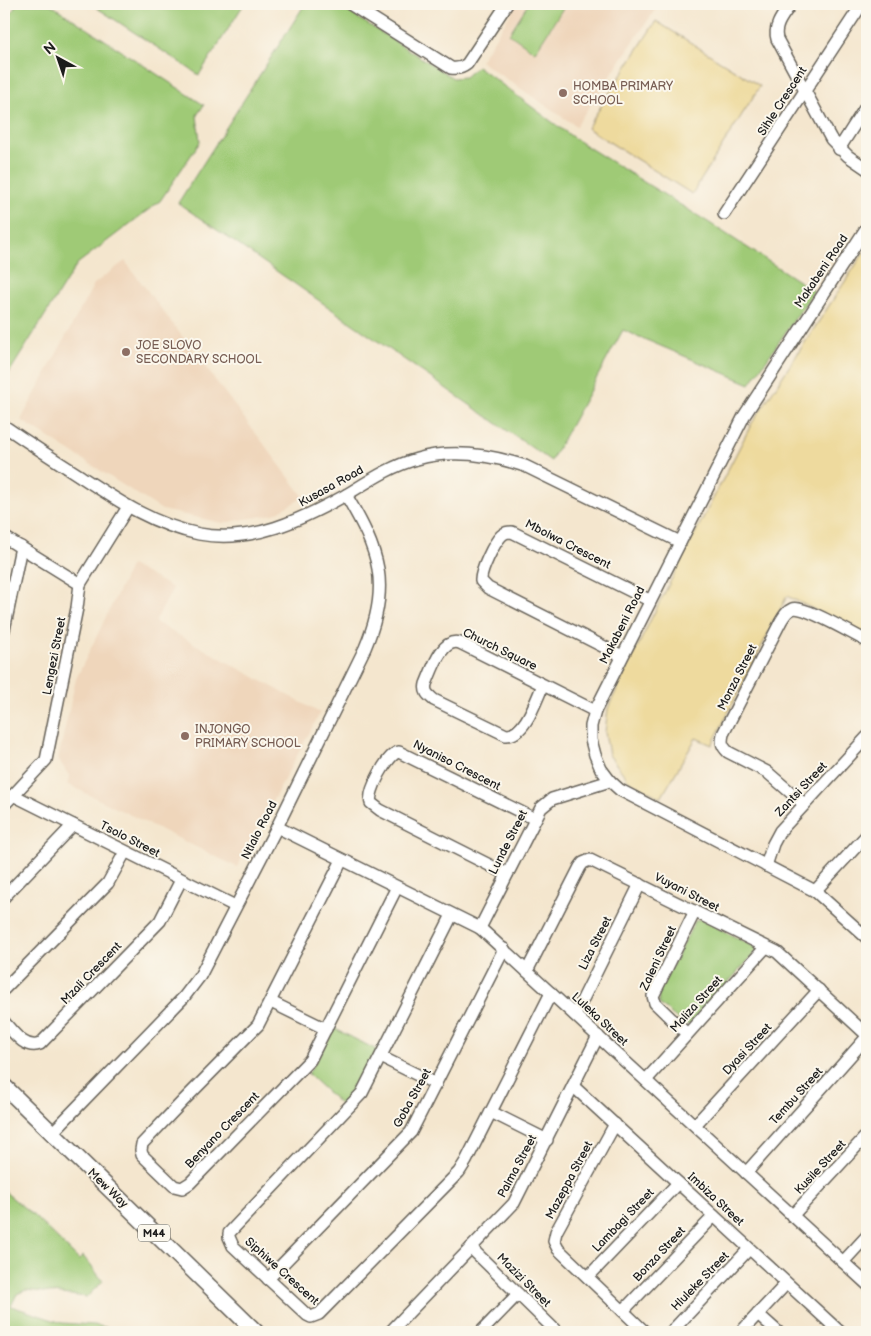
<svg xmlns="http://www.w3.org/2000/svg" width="871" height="1336" font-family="'Balsamiq Sans',sans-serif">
	<rect width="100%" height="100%" fill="#fbf7ec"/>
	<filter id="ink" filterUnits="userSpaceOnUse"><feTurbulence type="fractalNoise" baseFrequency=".02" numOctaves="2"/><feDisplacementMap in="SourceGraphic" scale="10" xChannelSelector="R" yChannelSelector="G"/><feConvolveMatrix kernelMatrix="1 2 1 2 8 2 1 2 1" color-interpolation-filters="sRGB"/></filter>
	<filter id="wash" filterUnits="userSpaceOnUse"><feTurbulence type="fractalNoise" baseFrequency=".0096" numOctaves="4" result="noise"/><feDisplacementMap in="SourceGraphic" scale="20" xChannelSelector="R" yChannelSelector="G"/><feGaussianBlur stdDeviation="1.12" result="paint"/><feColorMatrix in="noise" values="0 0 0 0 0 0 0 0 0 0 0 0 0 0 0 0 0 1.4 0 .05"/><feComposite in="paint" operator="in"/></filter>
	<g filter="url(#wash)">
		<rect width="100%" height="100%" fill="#f4e6ce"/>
		<!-- built -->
		<g fill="#efd6bb">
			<path d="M517,4H659L576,126L480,61Z"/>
			<path d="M125,261L304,497L274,514L222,523L162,510L21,420L94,284Z"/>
			<path d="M131,565L173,588L155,622L320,713L237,867L67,784L70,777L58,759L76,679Z"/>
		</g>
		<!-- green -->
		<g fill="#9fca76" stroke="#5e7349">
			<path d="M17,4H50L204,105L197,115L200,142L160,201L77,264L4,381V24Z"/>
			<path d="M91,4H244L199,75Z"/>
			<path d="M305,4H336L453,78L465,77L477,66L575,139L708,222L814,291L750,384L623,330L551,461L178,203Z"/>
			<path d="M528,4H558L563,8L535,52L509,34Z"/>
			<path d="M700,919L757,948V951L690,1024L685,1025L659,1004L658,994L695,921Z"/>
			<path d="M335,1029L377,1050C368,1071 360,1090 342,1106L308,1074Z"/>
			<path d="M4,1191L33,1215L79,1260L83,1256L103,1281L87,1297L26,1290L17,1294L11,1306L62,1323L94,1325L131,1332H4Z"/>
		</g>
		<!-- sand -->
		<g fill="#eeda9e" stroke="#857b5d">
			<path d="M656,21L760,86L692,194L587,128Z"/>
			<path d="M867,248V636L787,596L712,745L696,738L661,798L629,781L609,755L605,732L608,708L651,619L752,423Z"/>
		</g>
	</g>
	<g filter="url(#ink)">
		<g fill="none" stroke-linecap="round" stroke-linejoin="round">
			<!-- minor casing -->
			<g stroke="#68635a" stroke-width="14">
				<g id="minor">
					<path d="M350,4L451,68C457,69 462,68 467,64L507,4"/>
					<path d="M791,4C784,14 773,26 777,39L831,139L848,156L867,169"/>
					<path d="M839,149L867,105"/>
					<path d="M724,214L862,4"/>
					<path d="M867,227L744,416L595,711L591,726V740L595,755L601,769L610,781L620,790L815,891L867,938"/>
					<path d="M4,426C29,443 55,460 80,476C118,501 154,525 199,534C251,544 301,520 346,495C369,481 391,466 417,459C452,449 491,455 525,466L680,542"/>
					<path d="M4,537L80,584"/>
					<path d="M4,630L21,547"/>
					<path d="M622,656L488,588L481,581C480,572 494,543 501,536C505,532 508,532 512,532L649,600"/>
					<path d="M543,685C536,700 525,736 506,735L434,700C428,695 424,692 426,684C432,670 442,637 460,643L595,711"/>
					<path d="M13,795L235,906"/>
					<path d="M804,804L767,772L728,752C722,746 721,743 723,734L781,621C784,616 787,611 792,609C803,604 854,635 867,641"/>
					<path d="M4,805L46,760L77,608L80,584L128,507"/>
					<path d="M277,827L480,928L867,1284"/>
					<path d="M342,860L258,1025L184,1100L142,1144L141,1150L142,1155L174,1186L182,1188L190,1183L310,1060L397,887"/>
					<path d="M766,866L773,844L780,831L867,737"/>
					<path d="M507,874L380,810L371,803C367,792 388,753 399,752L535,819"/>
					<path d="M815,891L867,835"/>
					<path d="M4,897L73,825"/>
					<path d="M452,915L362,1093L229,1233V1237L233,1246L307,1315L311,1317L319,1314L459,1172L466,1161L551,993"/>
					<path d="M480,928L541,808L552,799L610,781"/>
					<path d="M527,971L580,867L583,863L590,860L777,952L867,1035"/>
					<path d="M4,989L108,883L125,852"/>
					<path d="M271,1002L326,1029"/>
					<path d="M575,1015L640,884"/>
					<path d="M4,1022C13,1032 25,1050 40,1044L160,921L181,880"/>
					<path d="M687,1034L655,1003L653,996L695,911"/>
					<path d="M381,1057L436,1084"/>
					<path d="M646,1080L766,947"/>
					<path d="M573,1086L840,1332"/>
					<path d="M491,1112L547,1140"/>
					<path d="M615,1124L556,1232L554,1241L558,1249L645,1332"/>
					<path d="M695,1125L819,990"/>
					<path d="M52,1133L184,997L200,976L277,827L365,648C392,585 379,551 346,495"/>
					<path d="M746,1173L867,1037"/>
					<path d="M792,1216L867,1135"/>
					<path d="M471,1248L557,1332"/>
					<path d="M843,1262L867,1236"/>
					<path d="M588,1277L678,1183"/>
					<path d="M268,1279L411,1132L504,949"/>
					<path d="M623,1311L714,1216"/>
					<path d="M758,1314L778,1332"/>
					<path d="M390,1332L514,1203L598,1036"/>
					<path d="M481,1332L518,1294"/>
					<path d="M671,1332L749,1249"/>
					<path d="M741,1332L786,1284"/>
				</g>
			</g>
			<!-- major casing -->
			<g stroke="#68635a" stroke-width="18">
				<path id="major" d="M4,1086L256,1332"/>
			</g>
			<!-- minor -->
			<use href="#minor" stroke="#fff" stroke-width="11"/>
			<!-- major -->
			<use href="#major" stroke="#fff" stroke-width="15"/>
		</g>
	</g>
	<!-- markers -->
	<g fill="#8d6e63" stroke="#fbf7ec" stroke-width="2">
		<circle cx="563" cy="93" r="5"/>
		<circle cx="126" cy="352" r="5"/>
		<circle cx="185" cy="736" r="5"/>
	</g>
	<g text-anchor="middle" stroke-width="4" stroke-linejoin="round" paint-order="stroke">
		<!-- shield labels -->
		<rect fill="#fbf7ec" stroke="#5f5e5a" stroke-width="1" x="138" y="1224.5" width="32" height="17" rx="4"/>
		<g font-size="11" font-weight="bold" fill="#1c1c1c">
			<text x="154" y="1237">M44</text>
		</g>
		<!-- education labels -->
		<g font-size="12" fill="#785e54" stroke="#fbf7ec" text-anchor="start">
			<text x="573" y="90">HOMBA PRIMARY<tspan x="573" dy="14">SCHOOL</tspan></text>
			<text x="136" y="349">JOE SLOVO<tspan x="136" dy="14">SECONDARY SCHOOL</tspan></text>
			<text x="195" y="733">INJONGO<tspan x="195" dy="14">PRIMARY SCHOOL</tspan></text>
		</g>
		<!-- street labels -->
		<g font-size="12" fill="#1c1c1c" stroke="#fbf7ec">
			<text transform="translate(782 101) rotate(-57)" y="4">Sihle Crescent</text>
			<text transform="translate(821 271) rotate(-56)" y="4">Makabeni Road</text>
			<text transform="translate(331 486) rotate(-29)" y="4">Kusasa Road</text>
			<text transform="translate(568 544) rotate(27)" y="4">Mbolwa Crescent</text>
			<text transform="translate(622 625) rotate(-63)" y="4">Makabeni Road</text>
			<text transform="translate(500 649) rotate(26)" y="4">Church Square</text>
			<text transform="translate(54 656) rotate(-79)" y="4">Lengezi Street</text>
			<text transform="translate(737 677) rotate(-63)" y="4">Monza Street</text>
			<text transform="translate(457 765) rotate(27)" y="4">Nyaniso Crescent</text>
			<text transform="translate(801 789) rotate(-47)" y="4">Zantsi Street</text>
			<text transform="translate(259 830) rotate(-63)" y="4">Ntlalo Road</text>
			<text transform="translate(130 839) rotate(27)" y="4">Tsolo Street</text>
			<text transform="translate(508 842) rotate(-63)" y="4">Lunde Street</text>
			<text transform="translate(687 892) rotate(27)" y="4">Vuyani Street</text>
			<text transform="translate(595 943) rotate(-63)" y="4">Liza Street</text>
			<text transform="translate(658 958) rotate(-65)" y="4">Zaleni Street</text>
			<text transform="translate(91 973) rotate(-46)" y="4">Mzali Crescent</text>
			<text transform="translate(696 1004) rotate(-48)" y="4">Maliza Street</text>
			<text transform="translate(600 1019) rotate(43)" y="4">Luleka Street</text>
			<text transform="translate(747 1049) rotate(-47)" y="4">Dyasi Street</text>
			<text transform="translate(796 1096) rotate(-48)" y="4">Tembu Street</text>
			<text transform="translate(412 1098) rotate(-61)" y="4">Goba Street</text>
			<text transform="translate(222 1130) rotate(-46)" y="4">Benyano Crescent</text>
			<text transform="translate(517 1166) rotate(-62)" y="4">Palma Street</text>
			<text transform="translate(820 1167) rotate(-47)" y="4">Kusile Street</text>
			<text transform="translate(569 1180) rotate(-62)" y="4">Mazeppa Street</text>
			<text transform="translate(108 1188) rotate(44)" y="4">Mew Way</text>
			<text transform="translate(716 1199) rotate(43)" y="4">Imbiza Street</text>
			<text transform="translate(623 1220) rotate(-46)" y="4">Lambagi Street</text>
			<text transform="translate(659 1254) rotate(-47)" y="4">Bonza Street</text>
			<text transform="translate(282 1271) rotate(42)" y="4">Siphiwe Crescent</text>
			<text transform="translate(524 1280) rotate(45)" y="4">Mazizi Street</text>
			<text transform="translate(700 1281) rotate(-46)" y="4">Hluleke Street</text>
		</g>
	</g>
	<!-- margin -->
	<rect width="871" height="1336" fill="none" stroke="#fbf7ec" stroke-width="20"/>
	<!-- north arrow -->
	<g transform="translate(58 58) rotate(320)" stroke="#fbf7ec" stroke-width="4" paint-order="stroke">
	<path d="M0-4L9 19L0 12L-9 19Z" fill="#1c1c1c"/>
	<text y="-8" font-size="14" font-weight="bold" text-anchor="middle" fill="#1c1c1c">N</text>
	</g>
</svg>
